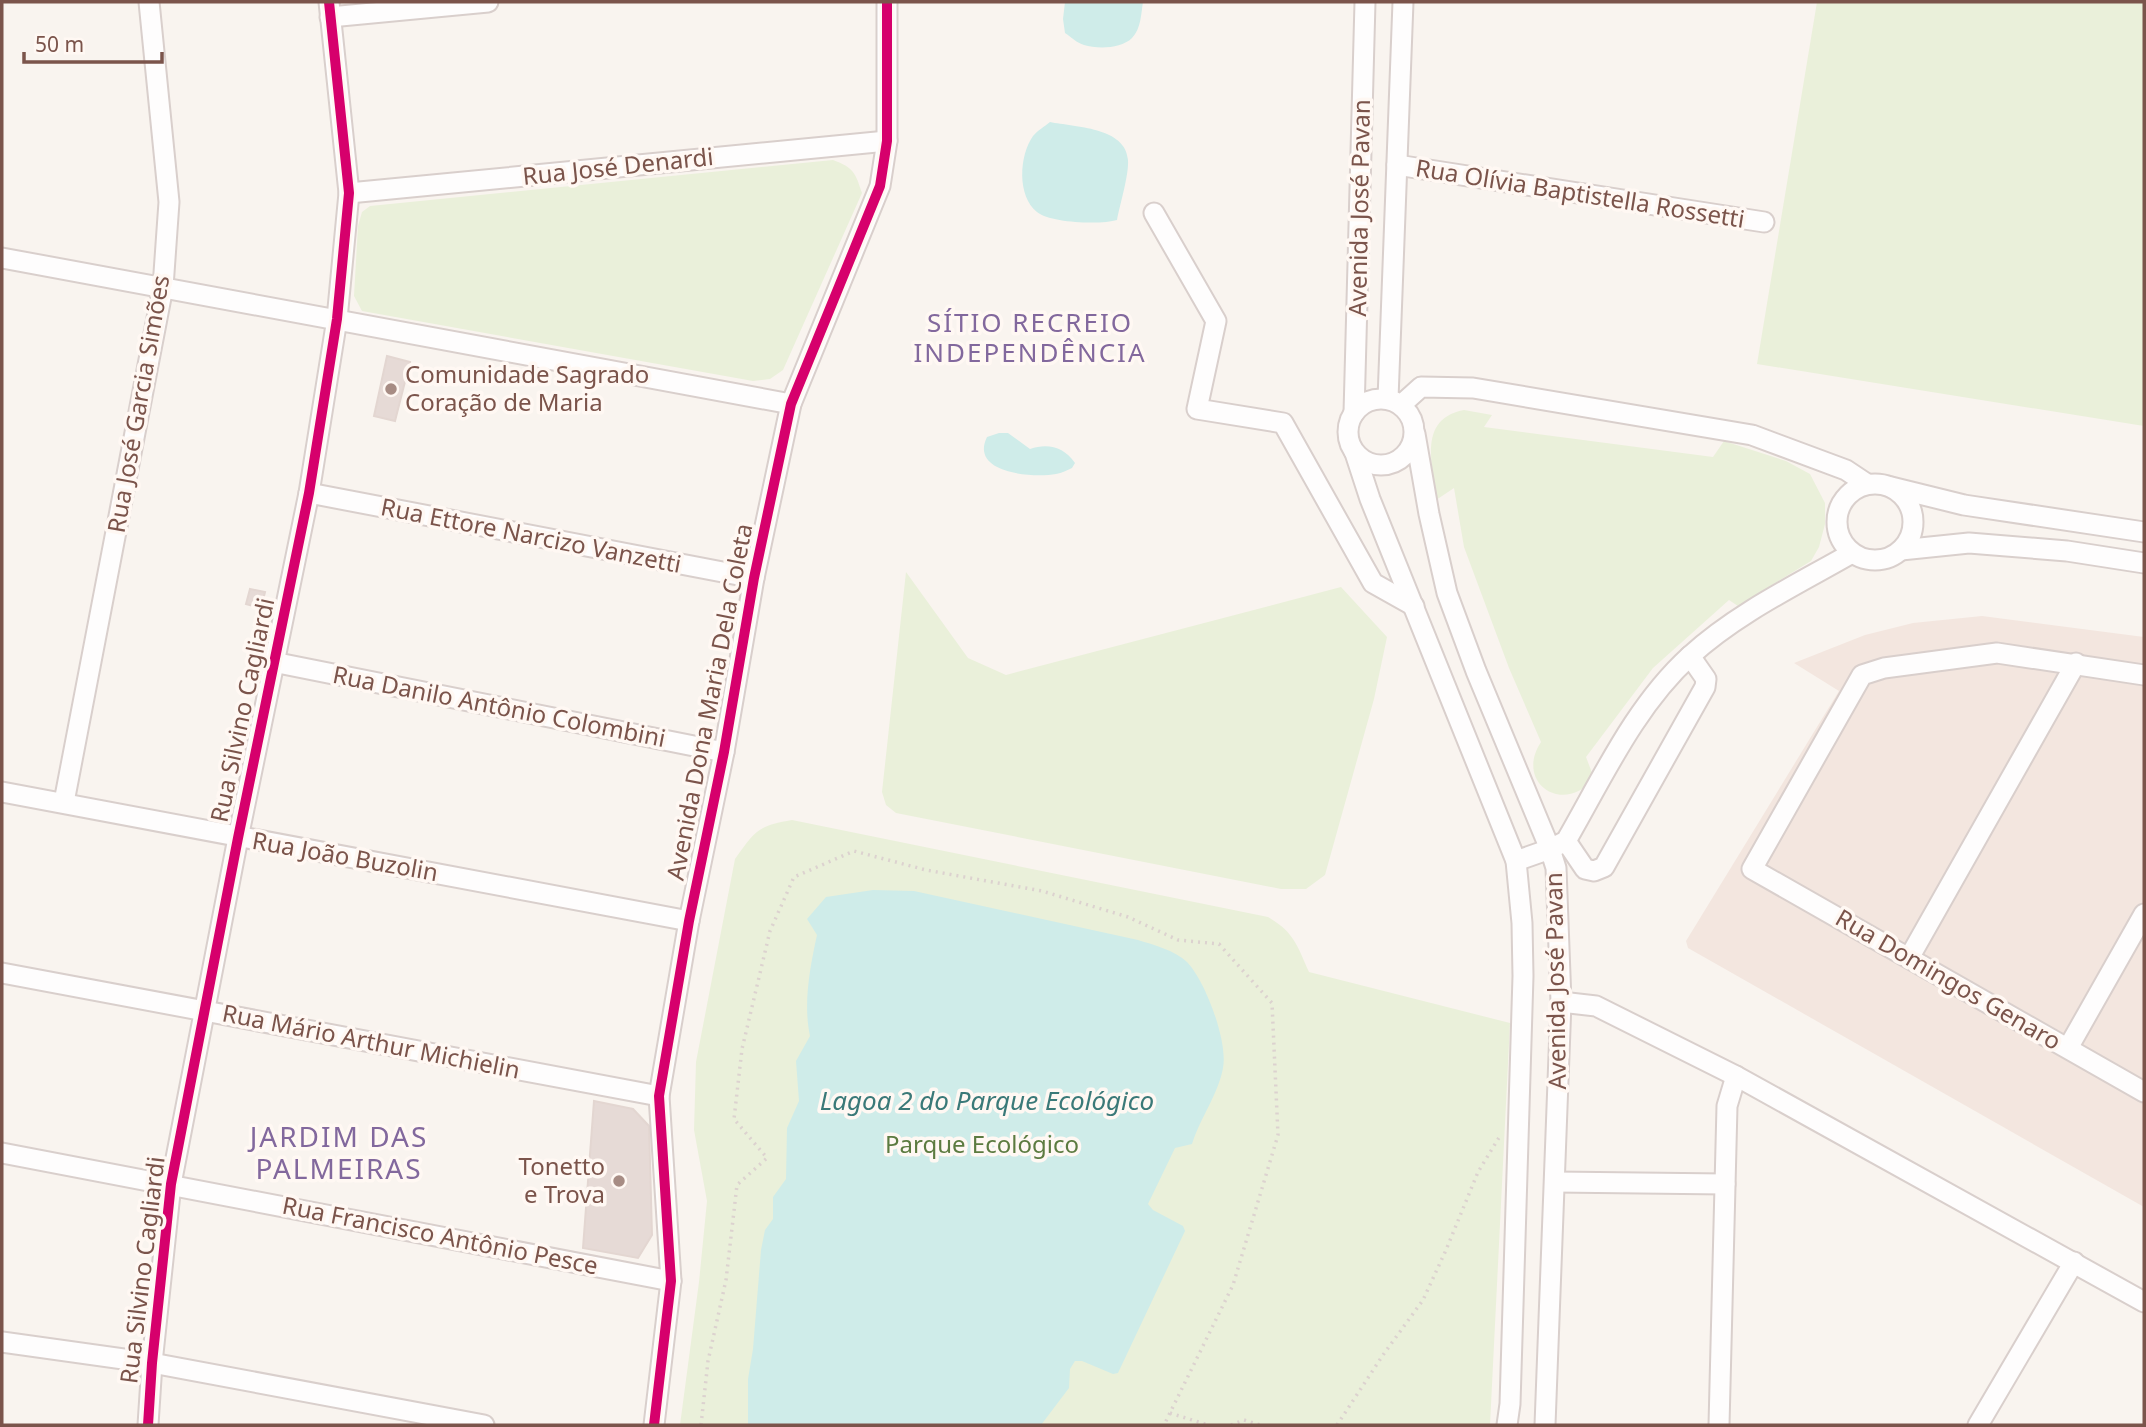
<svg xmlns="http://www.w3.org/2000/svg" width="2146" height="1427" font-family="'Noto Sans',sans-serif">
	<rect width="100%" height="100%" fill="#f9f4ef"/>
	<!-- residential -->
	<path fill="#f3e6df" d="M1982,616L2144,637V1207L1688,948L1686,941L1839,691L1794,663L1865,635L1913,623Z"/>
	<!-- green -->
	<g fill="#eaf0da">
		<path d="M1817,2H2144V426L1757,364Z"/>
		<path d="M833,160C854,168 855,172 862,193L783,370L770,379L753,381L362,311L354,296L358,226L362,212L370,206Z"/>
		<path d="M1464,410L1492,415L1484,427L1713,457L1724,441L1786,461L1810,474L1825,503V524L1819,547L1811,561L1738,606L1729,600L1653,668L1586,757L1594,778C1564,816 1514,783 1541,742L1509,668L1464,547L1454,488L1436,500C1433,465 1417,419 1464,410Z"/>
		<path d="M906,572L968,658L1006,675L1341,587L1387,637L1374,699L1325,875L1306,889H1281L896,813L886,805L882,792Z"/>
		<path d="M792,820L1268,917C1294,932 1297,945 1309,972L1510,1023L1490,1425H680L699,1282L707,1201L694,1130L696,1062L735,859C755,831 757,826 792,820Z"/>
	</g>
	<!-- water -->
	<g fill="#cfece9">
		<path d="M1065,2H1143C1141,14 1141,29 1132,38C1121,49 1097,49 1084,45C1077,43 1071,37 1065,33L1063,19Z"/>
		<path d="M1050,122C1074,127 1126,127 1128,160C1129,175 1120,204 1117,220C1101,225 1050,223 1037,212C1017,196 1019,156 1033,136C1038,130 1044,127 1050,122Z"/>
		<path d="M999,433H1008L1030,449C1048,443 1064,447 1075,463L1072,468C1067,470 1062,473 1056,474C1034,478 969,474 987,437Z"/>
		<path d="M873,890L914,891L1138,940C1154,945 1174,950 1187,962C1206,982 1228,1042 1223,1068C1218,1095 1200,1118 1192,1144L1175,1148L1148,1204L1153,1210L1183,1226L1185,1231L1118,1373L1113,1374L1082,1361H1075L1070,1369L1069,1388L1041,1425L748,1424V1379L753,1349L761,1250L765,1230L773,1219V1197L786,1179L787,1128L799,1101L796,1061L810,1036C803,1004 810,967 817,935L807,919L826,897Z"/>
	</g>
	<!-- building -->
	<g fill="#e6dad6" stroke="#e3d6d1" stroke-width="2">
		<path d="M387,356L410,362L395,421L374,416Z"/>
		<path d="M250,589L265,592L261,608L246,604Z"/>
		<path d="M594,1101L633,1109L649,1126L652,1235L638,1258L583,1248Z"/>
	</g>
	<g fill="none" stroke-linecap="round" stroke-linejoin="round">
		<!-- minor casing -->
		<g stroke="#d9cfcc" stroke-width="23">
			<g id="minor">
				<path d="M330,17L488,2"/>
				<path d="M1397,165L1764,222"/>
				<path d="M349,193L887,141"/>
				<path d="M1154,213L1216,321L1197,409L1283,423L1373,583L1414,606"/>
				<path d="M2,258L791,404"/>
				<circle cx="1381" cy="432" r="33"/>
				<path d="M1388,399L1403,2"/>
				<path d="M1401,405L1421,387L1473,388L1752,435L1846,470L1867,484"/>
				<path d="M1354,413L1365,2"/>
				<path d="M1415,434L1429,514L1447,593L1476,671L1550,849L1556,868L1561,1002L1545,1425"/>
				<path d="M1355,453L1370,499L1516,861L1522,923L1523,976L1510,1404L1507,1425"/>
				<circle cx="1875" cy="522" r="38"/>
				<path d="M1891,487L1964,505L2144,532"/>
				<path d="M309,493L754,578"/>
				<path d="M1901,550L1969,543L2067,551L2144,563"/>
				<path d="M273,662L724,752"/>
				<path d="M2144,675L1997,653L1884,668L1862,675L1752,869L2144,1092"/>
				<path d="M2,792L689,921"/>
				<path d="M64,802L163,287L169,202L149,2"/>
				<path d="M1566,841L1585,869L1594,871L1604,867L1705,687L1706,679L1690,656"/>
				<path d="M1516,861L1550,849L1566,841C1603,777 1635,706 1690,656C1737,613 1798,584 1852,553"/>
				<path d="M1909,958L2076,663"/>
				<path d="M2,973L659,1096"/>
				<path d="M1561,1002L1596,1006L1736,1076L2144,1302"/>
				<path d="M2068,1048L2144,914"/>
				<path d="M2,1153L671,1281"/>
				<path d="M1555,1182L1725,1184"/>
				<path d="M2,1342L152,1363L484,1425"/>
				<path d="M148,1425L152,1363L171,1184L238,838L309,493L337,319L349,193L329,2"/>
				<path d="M654,1425L671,1281L659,1096L689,921L724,752L754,578L791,404L880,186L887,141V2"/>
				<path d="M1719,1425L1727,1106L1736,1076"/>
				<path d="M1978,1425L2074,1262"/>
			</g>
		</g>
		<!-- path -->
		<g stroke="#dcd2cf" stroke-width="3.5" stroke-dasharray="2 5" stroke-linecap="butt">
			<path d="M1170,1413L1208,1425"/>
			<path d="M701,1425L708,1361L726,1280L737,1185L767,1158L734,1119L742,1049L770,931L794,877L854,851L926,870L1042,891L1128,917L1178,940L1219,944L1272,1003L1278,1135L1233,1285L1164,1425"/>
			<path d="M1231,1425L1244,1420L1260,1425"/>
			<path d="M1337,1425L1383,1355L1423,1300L1446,1250L1478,1172L1500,1136"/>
		</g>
		<!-- minor -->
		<use href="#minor" stroke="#fefdfd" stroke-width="19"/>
		<!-- cycleway casing -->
		<g stroke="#fff8f3" stroke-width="15">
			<g id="cycleway">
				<path d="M148,1425L152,1363L171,1184L238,838L309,493L337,319L349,193L329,2"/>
				<path d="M654,1425L671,1281L659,1096L689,921L724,752L754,578L791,404L880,186L887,141V2"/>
			</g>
		</g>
		<!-- cycleway -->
		<use href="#cycleway" stroke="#d6006c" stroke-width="10"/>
	</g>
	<!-- markers -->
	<g fill="#a78c84" stroke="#fff8f3" stroke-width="2.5">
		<circle cx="391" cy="389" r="7"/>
		<circle cx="619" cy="1181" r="7"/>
	</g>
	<g text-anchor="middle" stroke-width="7" stroke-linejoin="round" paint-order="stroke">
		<!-- street labels -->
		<g font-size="24" fill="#7b544b" stroke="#fff8f3">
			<text transform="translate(618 167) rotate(-6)" y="8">Rua José Denardi</text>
			<text transform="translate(1580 194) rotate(9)" y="8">Rua Olívia Baptistella Rossetti</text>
			<text transform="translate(1360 208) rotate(-89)" y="8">Avenida José Pavan</text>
			<text transform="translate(139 404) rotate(-80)" y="8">Rua José Garcia Simões</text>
			<text transform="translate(531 536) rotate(11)" y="8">Rua Ettore Narcizo Vanzetti</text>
			<text transform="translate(710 702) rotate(-79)" y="8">Avenida Dona Maria Dela Coleta</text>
			<text transform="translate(499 707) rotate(11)" y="8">Rua Danilo Antônio Colombini</text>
			<text transform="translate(243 710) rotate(-78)" y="8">Rua Silvino Cagliardi</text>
			<text transform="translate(345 857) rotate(10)" y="8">Rua João Buzolin</text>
			<text transform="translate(1948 980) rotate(30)" y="8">Rua Domingos Genaro</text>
			<text transform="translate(1556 981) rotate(-91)" y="8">Avenida José Pavan</text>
			<text transform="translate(371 1042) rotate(11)" y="8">Rua Mário Arthur Michielin</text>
			<text transform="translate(440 1236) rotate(11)" y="8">Rua Francisco Antônio Pesce</text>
			<text transform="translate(143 1270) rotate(-83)" y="8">Rua Silvino Cagliardi</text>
		</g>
		<!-- poi labels -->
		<g font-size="24" fill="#7b544b" stroke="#fff8f3" text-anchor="start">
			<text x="405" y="383">Comunidade Sagrado<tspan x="405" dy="28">Coração de Maria</tspan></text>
			<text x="605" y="1175" text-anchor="end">Tonetto<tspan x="605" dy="28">e Trova</tspan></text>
		</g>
		<!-- park labels -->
		<g font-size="24" fill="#5c7b40" stroke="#fff8f3">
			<text x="982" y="1153">Parque Ecológico</text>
		</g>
		<!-- neighbourhood labels -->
		<g font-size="26" letter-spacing="2" fill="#82689d" stroke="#fff8f3">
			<text x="1030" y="332">SÍTIO RECREIO<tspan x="1030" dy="30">INDEPENDÊNCIA</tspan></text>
		</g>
		<!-- water labels -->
		<g font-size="26" font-style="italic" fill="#3a7978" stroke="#fff8f3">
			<text x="987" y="1110">Lagoa 2 do Parque Ecológico</text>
		</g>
		<!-- quarter labels -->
		<g font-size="28" letter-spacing="2" fill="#82689d" stroke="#fff8f3">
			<text x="339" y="1147">JARDIM DAS<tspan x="339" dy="32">PALMEIRAS</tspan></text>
		</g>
	</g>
	<!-- border -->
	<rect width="2146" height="1427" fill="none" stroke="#7b544b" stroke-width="7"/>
	<!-- scale -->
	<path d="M24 52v10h138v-10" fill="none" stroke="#7b544b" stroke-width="3.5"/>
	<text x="35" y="52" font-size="21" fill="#7b544b" stroke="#fff8f3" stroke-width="5" paint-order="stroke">50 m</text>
</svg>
